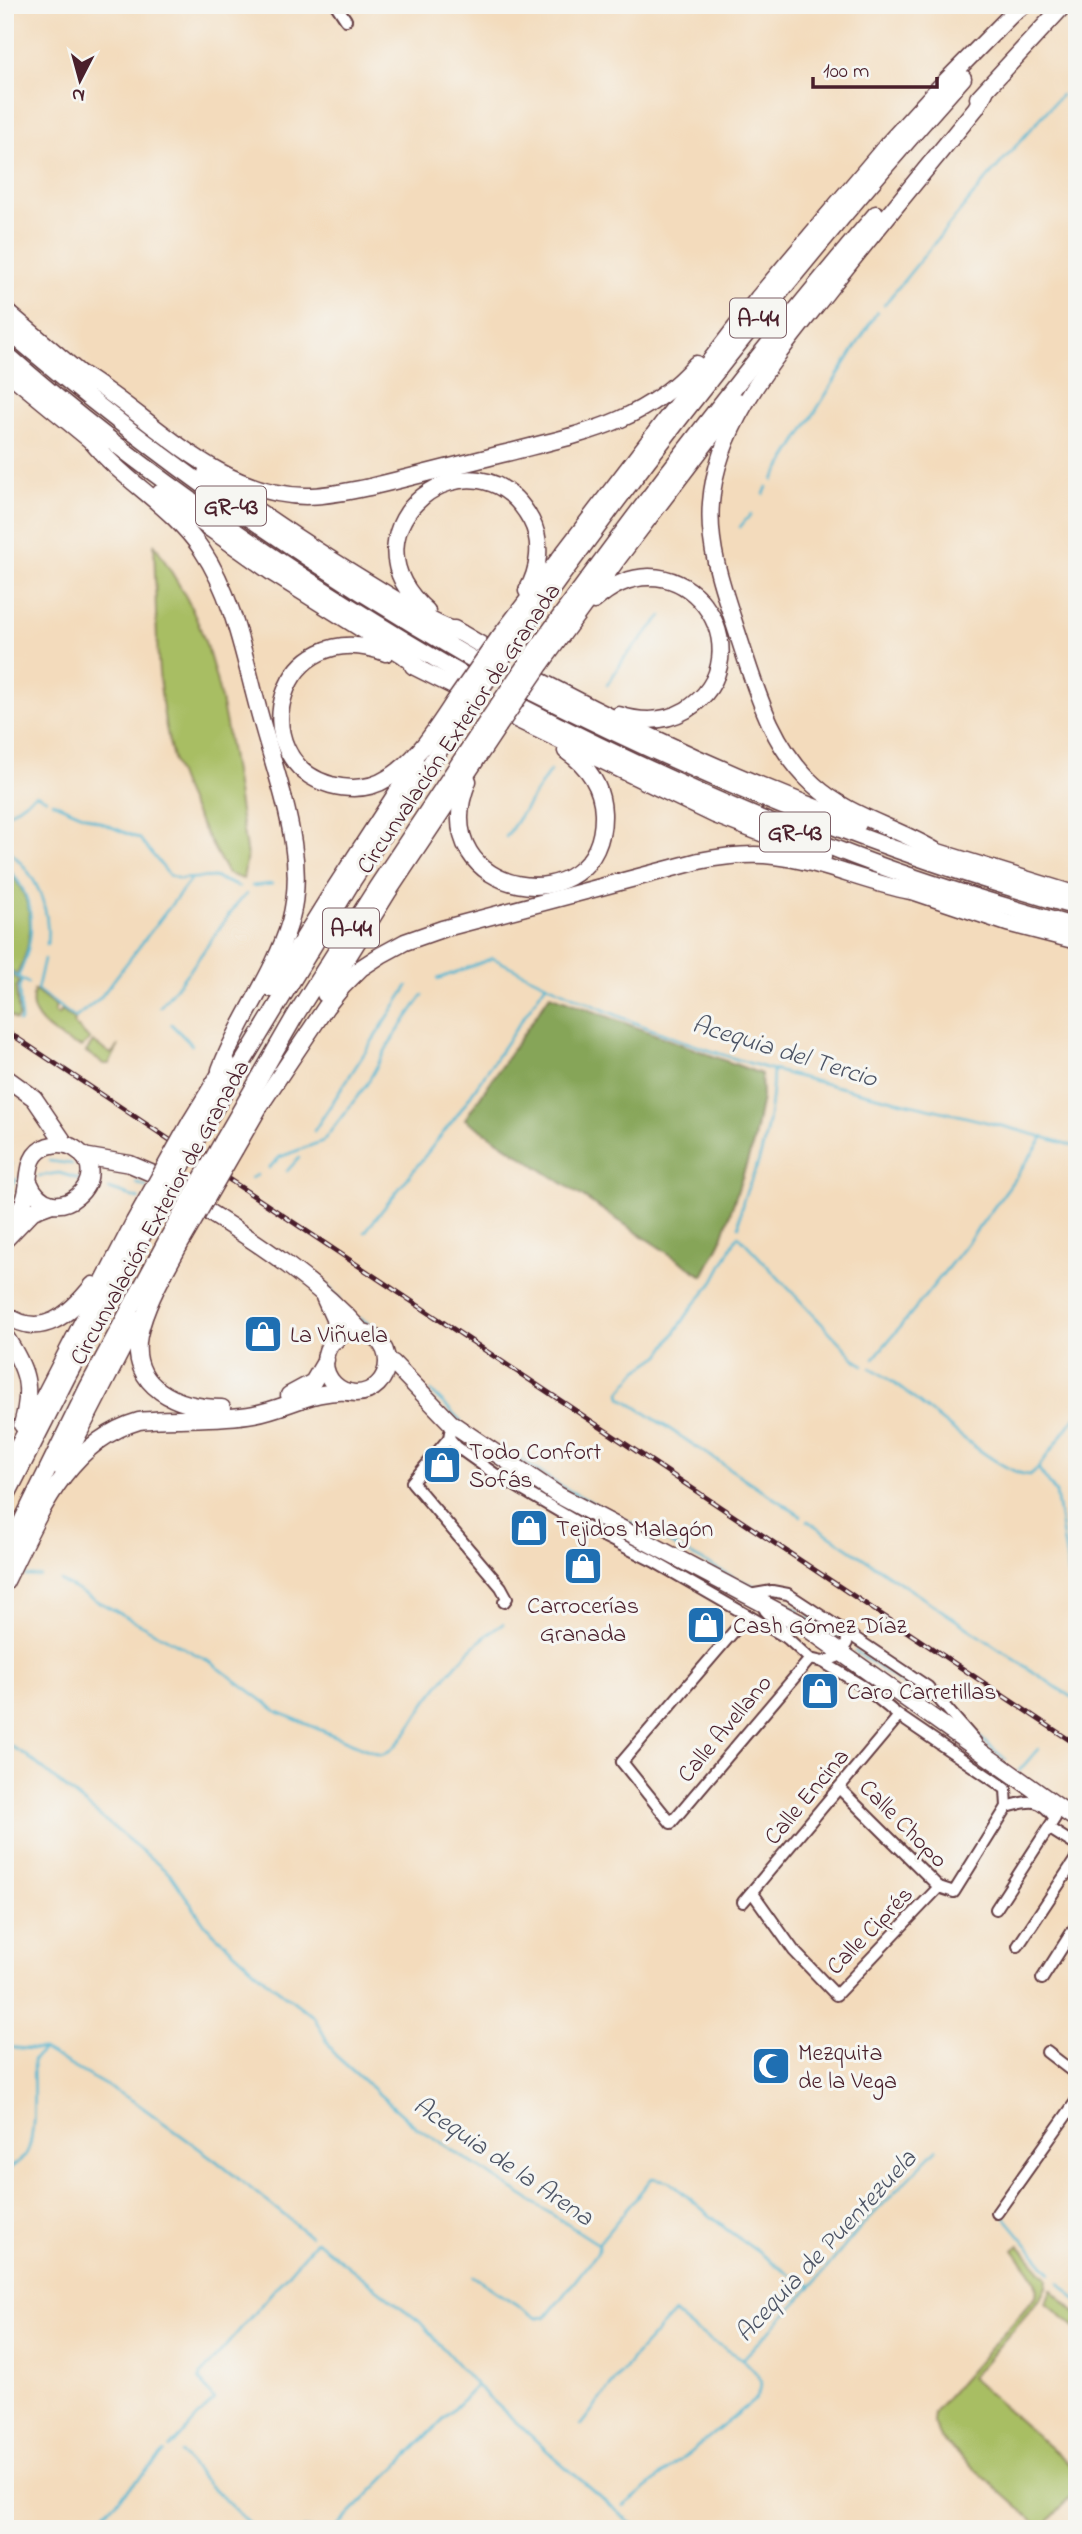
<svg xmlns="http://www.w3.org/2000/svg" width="1082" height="2534" font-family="'Indie Flower',sans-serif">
	<rect width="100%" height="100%" fill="#f6f6f2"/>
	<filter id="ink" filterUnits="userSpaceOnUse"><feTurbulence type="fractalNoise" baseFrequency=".0143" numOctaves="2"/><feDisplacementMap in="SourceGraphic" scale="14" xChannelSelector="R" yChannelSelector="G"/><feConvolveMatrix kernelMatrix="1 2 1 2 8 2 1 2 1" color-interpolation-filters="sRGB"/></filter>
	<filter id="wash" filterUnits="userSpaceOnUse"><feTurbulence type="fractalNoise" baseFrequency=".00686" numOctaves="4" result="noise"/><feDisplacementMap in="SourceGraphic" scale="28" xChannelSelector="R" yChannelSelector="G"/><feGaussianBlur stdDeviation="1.57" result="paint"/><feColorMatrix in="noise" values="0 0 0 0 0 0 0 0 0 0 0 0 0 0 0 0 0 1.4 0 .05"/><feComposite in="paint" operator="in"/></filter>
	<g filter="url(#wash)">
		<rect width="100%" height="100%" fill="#f3dbbc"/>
		<!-- green -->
		<g fill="#a8be63" stroke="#796e47" stroke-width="2">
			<path d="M154,543C165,562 177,580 187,599C225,672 233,775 247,856L243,879L228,874C208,837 186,802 174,762C154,692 157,616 154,543Z"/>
			<path d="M5,868C36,897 36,939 17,974L10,970L9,973L20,981L16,988L19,1017L16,1020L5,1012Z"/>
			<path d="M34,990L56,1007L54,1012L58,1015L61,1010L75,1021L73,1023L90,1040L82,1047C68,1044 42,1028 35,1013C31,1006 32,998 34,990Z"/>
			<path d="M93,1042L111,1054L119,1045L109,1064H104L86,1052Z"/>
			<path d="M1019,2245L1047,2278L1046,2287L1040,2299L971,2378L1077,2471V2489L1046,2524L1038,2525L940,2438L933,2423L934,2412L1036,2296C1040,2278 1023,2264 1013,2250Z"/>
			<path d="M1051,2289L1077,2314V2329L1046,2303Z"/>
		</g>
		<!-- forest -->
		<path fill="#86a559" stroke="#686242" stroke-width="2" d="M550,995L761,1074L762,1098L753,1144L721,1241L703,1276L465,1119Z"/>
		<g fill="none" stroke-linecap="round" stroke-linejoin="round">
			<!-- stream -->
			<g stroke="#52b5d0" stroke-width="2.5">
				<path d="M884,305L984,182L1061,95"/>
				<path d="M773,480L877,312"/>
				<path d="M764,494L767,487"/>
				<path d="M740,527L751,514"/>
				<path d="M607,685L625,657L662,616"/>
				<path d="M52,802L140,839L169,875L179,879L214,877L239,887"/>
				<path d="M5,816L36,794L46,799"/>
				<path d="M506,837L550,771"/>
				<path d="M5,848C36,872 51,907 47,945"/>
				<path d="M5,866C38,897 36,939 18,977"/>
				<path d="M252,886L272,884"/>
				<path d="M44,959L37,990L75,1018L100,998L191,879"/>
				<path d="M10,972L28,983"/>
				<path d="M438,979L493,958C582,1003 677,1043 773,1070C874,1098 977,1116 1077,1147"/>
				<path d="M160,1007L193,966L238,902L247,894"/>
				<path d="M19,1022L21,1019L19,987L22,980"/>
				<path d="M171,1024L192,1045"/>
				<path d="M314,1131L408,986"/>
				<path d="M49,1161L72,1164"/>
				<path d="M269,1168L280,1157L323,1141L367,1084L389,1044L423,995"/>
				<path d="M5,1170L12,1164"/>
				<path d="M287,1171L299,1158"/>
				<path d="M39,1176L59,1173L79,1179"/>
				<path d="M251,1178L257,1175"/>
				<path d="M136,1183L146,1187"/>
				<path d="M109,1189L139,1199"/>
				<path d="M5,1190L17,1179"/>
				<path d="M739,1226C740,1200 749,1187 758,1163C768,1133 772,1101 773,1070"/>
				<path d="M365,1232L458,1114L546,984"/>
				<path d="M323,1282L340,1299"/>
				<path d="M359,1318L384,1332L397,1357"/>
				<path d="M874,1358C934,1287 992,1214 1044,1136"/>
				<path d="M871,1368C908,1387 995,1475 1030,1475L1038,1468"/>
				<path d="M431,1391L461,1421"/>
				<path d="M1077,1415L1038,1468L1056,1493L1077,1626"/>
				<path d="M516,1457L559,1485L739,1580L760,1588"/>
				<path d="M801,1516L621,1397L620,1392L638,1370L660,1355L693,1306L712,1284L738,1235L843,1346L857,1361L864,1365"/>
				<path d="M808,1521L1077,1701"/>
				<path d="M26,1576H40"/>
				<path d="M60,1581L212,1663L278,1712L380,1755C400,1751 417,1714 429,1698C448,1673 477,1639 503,1624"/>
				<path d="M777,1597L799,1611"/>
				<path d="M808,1617L841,1640"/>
				<path d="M855,1651L927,1702"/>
				<path d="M977,1735L1006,1760"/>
				<path d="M5,1743L26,1755L171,1875L206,1926L268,1982L314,2017L335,2055L416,2127L598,2244L652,2178L669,2181L726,2229L786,2272L812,2286"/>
				<path d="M1019,1771L1038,1749"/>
				<path d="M5,2047L43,2050L135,2102L215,2160L310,2236"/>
				<path d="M5,2172C11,2167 22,2161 26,2154C37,2137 33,2082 33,2060L43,2050"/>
				<path d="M1002,2214L1051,2273"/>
				<path d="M473,2276L537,2318L546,2317L598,2252V2244"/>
				<path d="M1059,2282L1077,2301"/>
				<path d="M580,2426L632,2359L674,2313L697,2332L743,2359"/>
				<path d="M170,2448L214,2400L199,2379L200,2376L316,2241L420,2322L477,2386L555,2458L638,2529"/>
				<path d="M181,2453L202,2478L255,2529"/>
				<path d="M624,2506L756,2399C768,2380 756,2373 743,2359L812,2286L859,2229L937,2149"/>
				<path d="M5,2517L22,2529"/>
				<path d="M89,2529L165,2452"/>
				<path d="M303,2529H311"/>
				<path d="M335,2529L475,2387"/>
			</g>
		</g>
	</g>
	<g filter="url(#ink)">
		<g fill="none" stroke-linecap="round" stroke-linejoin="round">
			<!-- minor casing -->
			<g stroke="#633b41" stroke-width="14">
				<g id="minor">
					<path d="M336,5L346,20"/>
					<path d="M450,1432L449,1438L412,1482L501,1587L507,1598L504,1602"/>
					<path d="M449,1438L457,1447L495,1474L589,1529L653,1561L787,1638L810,1659L823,1662L837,1657L847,1643L846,1632L788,1594L772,1591L749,1595"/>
					<path d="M765,1610L781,1627L787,1638"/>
					<path d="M747,1616L622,1762L671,1823L810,1659"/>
					<path d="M846,1632L928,1687L976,1742"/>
					<path d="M823,1662L864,1687L899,1716L1006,1789L1007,1807"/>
					<path d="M839,1788L939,1887"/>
					<path d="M1050,1829L1077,1846"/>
					<path d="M752,1892L794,1951L836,1995L939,1887L954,1892L1007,1807"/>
					<path d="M743,1902L899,1716"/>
					<path d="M996,1909L1055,1818C1039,1797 1031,1800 1007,1807"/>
					<path d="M1018,1946L1077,1857"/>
					<path d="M1042,1979L1077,1924"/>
					<path d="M1047,2052L1077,2075"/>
					<path d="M997,2213L1077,2100"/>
				</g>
			</g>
			<!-- highway casing -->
			<g stroke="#633b41" stroke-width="19">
				<g id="highway">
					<path d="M978,98L1064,5"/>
					<path d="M5,310L90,382"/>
					<path d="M5,328C151,454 306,564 474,660"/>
					<path d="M5,353C146,477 301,581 463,675"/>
					<path d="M5,370L100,448"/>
					<path d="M83,375C154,419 216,495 306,496C328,496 349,491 370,487C416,476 461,464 506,453C579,434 644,424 696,364"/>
					<path d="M92,442C125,482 173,507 202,550C235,599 245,663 261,719C272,760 287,801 293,843C297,868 297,896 290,922C274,975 239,1019 220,1070"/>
					<path d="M206,473C263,517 324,556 385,593C410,608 434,625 461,633"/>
					<path d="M160,493L274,574L403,655L422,670"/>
					<path d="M594,601C681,523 772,655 686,710C665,722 641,722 619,715"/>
					<path d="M427,611C332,528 476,419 531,520C543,542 539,570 527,591"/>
					<path d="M454,629L483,646"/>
					<path d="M498,639L758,298L887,145L938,89L1013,13L1024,5"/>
					<path d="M510,647C651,449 801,259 963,78"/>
					<path d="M386,653C278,612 241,760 331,785C351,790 371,789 388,778C416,762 436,729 454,702"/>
					<path d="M531,657C641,505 754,357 876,214"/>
					<path d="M541,664L619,557L738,401"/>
					<path d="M413,666L455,687"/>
					<path d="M542,682C644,736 750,784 858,824"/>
					<path d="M534,693C709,781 888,855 1077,907"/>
					<path d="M524,708C631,763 741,813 854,856C927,884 1002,906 1077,927"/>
					<path d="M516,719L715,815L823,857"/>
					<path d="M468,781C420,899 606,928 603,813C602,786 588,766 566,751"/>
					<path d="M925,848L1077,895"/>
					<path d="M934,850C894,826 849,817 814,785C772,747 757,693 740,641C726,597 707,550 711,503C717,421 781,351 829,289C877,228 927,168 976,108L985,92"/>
					<path d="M903,888L1007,923L1077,941"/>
					<path d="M272,989L331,894L416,763"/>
					<path d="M325,994L388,892L498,727"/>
					<path d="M5,1077L34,1098L66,1145"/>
					<path d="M191,1121L227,1062"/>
					<path d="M203,1128L353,880L466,710"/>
					<path d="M223,1141L295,1016L377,887L488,720"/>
					<path d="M235,1149L261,1104L326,1007L343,986L361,968L381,955L405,942L442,929L699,861C724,856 749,853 774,856C821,861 864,882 910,891"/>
					<path d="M83,1156L130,1164L151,1173"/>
					<path d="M174,1189L184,1195"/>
					<path d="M207,1211C264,1247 317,1282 362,1332"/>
					<path d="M5,1226C13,1218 21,1211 24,1201C32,1181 23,1155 48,1146C57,1143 66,1143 74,1148C120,1176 52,1237 29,1182"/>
					<path d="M5,1240L33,1211L52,1204"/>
					<path d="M179,1246C164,1274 146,1303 139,1335C129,1388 179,1408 222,1408"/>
					<path d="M324,1297L334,1319L336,1340"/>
					<path d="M5,1314C41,1341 70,1314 93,1285"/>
					<circle cx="356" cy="1362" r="31"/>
					<path d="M5,1336C27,1369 33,1387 22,1425"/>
					<path d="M388,1361L393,1363L451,1423L558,1495L798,1622L1077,1820"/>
					<path d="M289,1395L313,1382L326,1360"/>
					<path d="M9,1459L19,1445L134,1222"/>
					<path d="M61,1468L137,1320"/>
					<path d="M5,1499L67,1377L146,1229"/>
					<path d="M5,1556L88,1387L167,1240"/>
					<path d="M5,1583C37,1519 66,1442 139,1421C177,1417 216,1421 254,1414C287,1408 315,1389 349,1392"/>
				</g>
			</g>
			<!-- minor -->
			<use href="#minor" stroke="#fff" stroke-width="10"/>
			<!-- highway -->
			<use href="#highway" stroke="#fff" stroke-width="16"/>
			<!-- rail casing -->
			<g stroke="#4a1f2b" stroke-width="5">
				<path id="rail" d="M5,1030L1077,1745"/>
			</g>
			<!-- rail -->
			<use href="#rail" stroke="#f6f6f2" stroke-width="2.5" stroke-dasharray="8" stroke-linecap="butt"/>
			<!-- highway-bridge casing -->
			<g stroke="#633b41" stroke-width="19" stroke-linecap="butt">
				<g id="highway-bridge">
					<path d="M454,702L498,639"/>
					<path d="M466,710L510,647"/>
					<path d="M488,720L531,657"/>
					<path d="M498,727L541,664"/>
					<path d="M134,1222L191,1121"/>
					<path d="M146,1229L203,1128"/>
					<path d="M167,1240L223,1141"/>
					<path d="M179,1246L235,1149"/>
				</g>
			</g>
			<!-- highway-bridge -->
			<use href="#highway-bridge" stroke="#fff" stroke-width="16"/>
		</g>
	</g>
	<!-- icons -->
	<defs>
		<g id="shop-square" transform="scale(2.0125)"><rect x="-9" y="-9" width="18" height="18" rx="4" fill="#1f6fb2" stroke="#f6f6f2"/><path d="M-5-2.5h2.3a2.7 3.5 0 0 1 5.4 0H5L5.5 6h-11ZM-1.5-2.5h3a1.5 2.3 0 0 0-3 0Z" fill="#fff"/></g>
		<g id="mosque-square" transform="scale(2.0125)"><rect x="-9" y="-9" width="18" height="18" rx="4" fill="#1f6fb2" stroke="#f6f6f2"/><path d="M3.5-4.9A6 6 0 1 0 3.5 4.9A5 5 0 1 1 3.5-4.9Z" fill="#fff"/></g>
	</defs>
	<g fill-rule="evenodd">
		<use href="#shop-square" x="263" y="1334"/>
		<use href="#shop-square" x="442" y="1465"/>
		<use href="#shop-square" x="529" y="1528"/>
		<use href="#shop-square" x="583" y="1566"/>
		<use href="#shop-square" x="706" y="1625"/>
		<use href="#shop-square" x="820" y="1691"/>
		<use href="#mosque-square" x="771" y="2066"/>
	</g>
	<g text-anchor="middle" stroke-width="6" stroke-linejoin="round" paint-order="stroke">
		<!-- shield labels -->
		<g fill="#f6f6f2" stroke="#7e6067" stroke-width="2">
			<rect x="730" y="298.5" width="56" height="39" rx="5"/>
			<rect x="196" y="486.5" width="70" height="39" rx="5"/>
			<rect x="760" y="812.5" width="70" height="39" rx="5"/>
			<rect x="323" y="908.5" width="56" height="39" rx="5"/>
		</g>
		<g font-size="23" font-weight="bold" fill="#4a1f2b">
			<text x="758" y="326">A-44</text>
			<text x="231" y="514">GR-43</text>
			<text x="795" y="840">GR-43</text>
			<text x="351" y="936">A-44</text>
		</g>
		<!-- street labels -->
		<g font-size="24" fill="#4a1f2b" stroke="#f6f6f2">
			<text transform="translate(458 728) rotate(-56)" y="8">Circunvalación Exterior de Granada</text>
			<text transform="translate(159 1212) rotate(-61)" y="8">Circunvalación Exterior de Granada</text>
			<text transform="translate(724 1728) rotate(-50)" y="8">Calle Avellano</text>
			<text transform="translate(806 1796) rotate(-50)" y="8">Calle Encina</text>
			<text transform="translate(904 1823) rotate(45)" y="8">Calle Chopo</text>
			<text transform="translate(869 1930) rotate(-46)" y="8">Calle Ciprés</text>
		</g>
		<!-- poi labels -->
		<g font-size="24" fill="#4a1f2b" stroke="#f6f6f2" text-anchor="start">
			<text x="290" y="1342">La Viñuela</text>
			<text x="469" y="1459">Todo Confort<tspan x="469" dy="28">Sofás</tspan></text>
			<text x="556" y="1536">Tejidos Malagón</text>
			<text x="583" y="1613" text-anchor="middle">Carrocerías<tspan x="583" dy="28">Granada</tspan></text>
			<text x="733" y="1633">Cash Gómez Díaz</text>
			<text x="847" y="1699">Caro Carretillas</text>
			<text x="798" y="2060">Mezquita<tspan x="798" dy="28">de la Vega</tspan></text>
		</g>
		<!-- water labels -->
		<g font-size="26" font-style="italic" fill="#4d5465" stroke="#f6f6f2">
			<text transform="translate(785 1050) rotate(17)" y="9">Acequia del Tercio</text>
			<text transform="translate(504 2160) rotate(34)" y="9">Acequia de la Arena</text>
			<text transform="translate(825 2245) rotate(-47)" y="9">Acequia de Puentezuela</text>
		</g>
	</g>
	<!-- margin -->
	<rect width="1082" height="2534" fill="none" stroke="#f6f6f2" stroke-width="28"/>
	<!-- north arrow -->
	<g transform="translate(80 80) rotate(186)" stroke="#f6f6f2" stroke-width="5" paint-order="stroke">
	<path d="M0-5L12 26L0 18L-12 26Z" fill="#4a1f2b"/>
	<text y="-10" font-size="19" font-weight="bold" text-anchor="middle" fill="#4a1f2b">N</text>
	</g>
	<!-- scale -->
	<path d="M813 77v10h124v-10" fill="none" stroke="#4a1f2b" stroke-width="3.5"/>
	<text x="823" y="77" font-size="21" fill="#4a1f2b" stroke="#f6f6f2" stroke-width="5" paint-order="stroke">100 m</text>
</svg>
